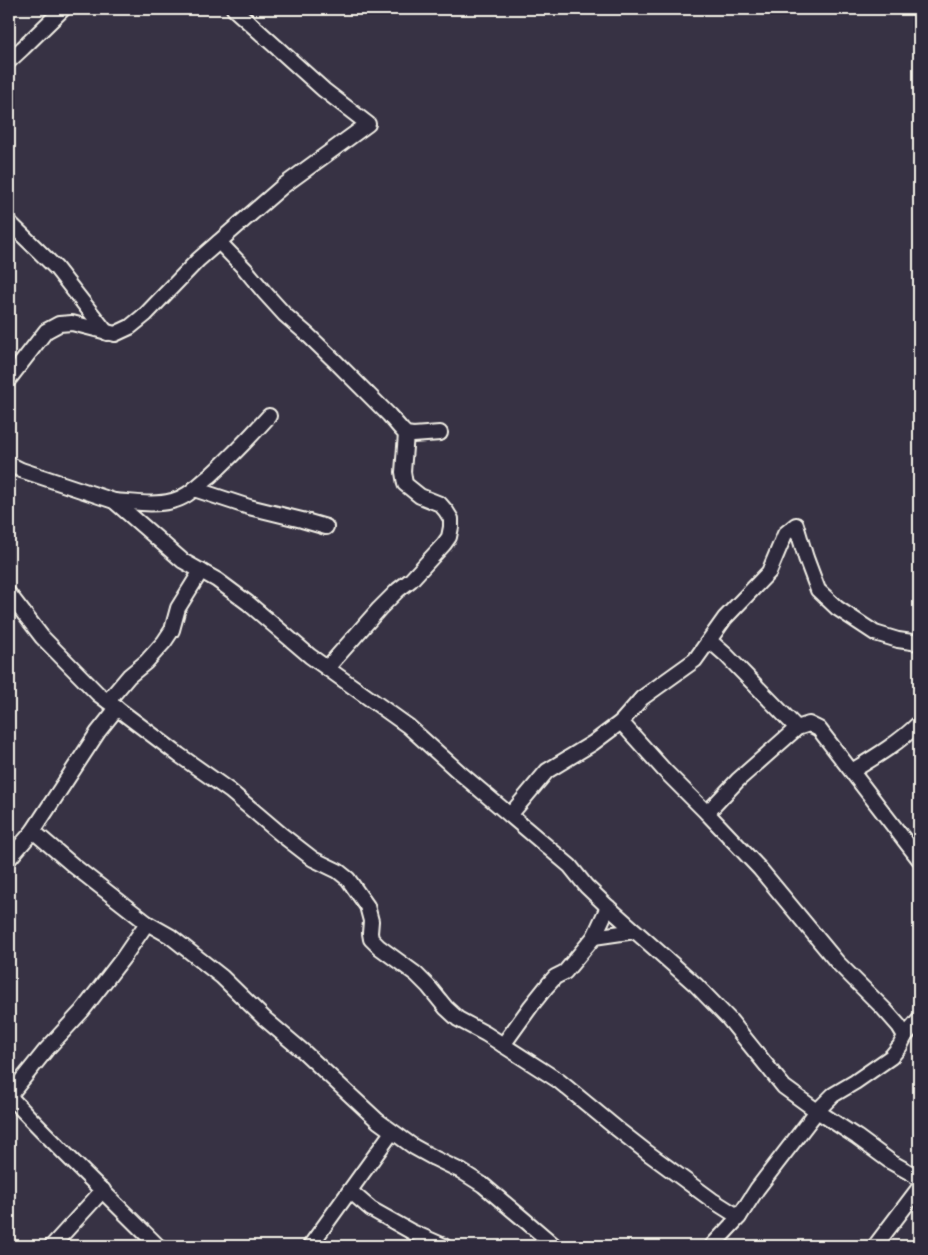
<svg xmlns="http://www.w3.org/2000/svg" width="928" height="1255" font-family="Caveat,sans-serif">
	<rect width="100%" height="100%" fill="#373244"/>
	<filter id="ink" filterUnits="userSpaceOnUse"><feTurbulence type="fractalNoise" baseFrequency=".02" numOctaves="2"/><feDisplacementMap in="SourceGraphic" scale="10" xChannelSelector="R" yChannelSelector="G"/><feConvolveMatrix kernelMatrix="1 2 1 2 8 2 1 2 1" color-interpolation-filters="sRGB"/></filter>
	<g filter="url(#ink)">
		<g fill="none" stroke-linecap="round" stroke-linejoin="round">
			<!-- minor casing -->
			<g stroke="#f4f1e8" stroke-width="18">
				<g id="minor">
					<path d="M9,61L23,48L63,9"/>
					<path d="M9,222L56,268L107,333"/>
					<path d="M219,242L245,269L265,293L285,315L308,335L335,361L389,415L402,430L406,434L413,435L440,433"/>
					<path d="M9,379L46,331L59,324L72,323L115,334L130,327L146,314L198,260L283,186L368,124L324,90L234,9"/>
					<path d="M9,464L21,470L114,501L183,561L217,580L248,603L310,656L408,726L459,772L570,866L586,886L608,907L696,985L729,1019L784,1087L817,1111L857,1137L891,1162L914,1175L919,1179"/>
					<path d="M194,489L249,507L302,520L326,527"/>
					<path d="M114,501C133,502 154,506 172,501C187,498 198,485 210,476C231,457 250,437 269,416"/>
					<path d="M9,594L42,637L98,694L179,755L230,791L282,835L313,859L338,871L348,879L367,906L371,921L370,933L371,939L379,947L416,974L429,987L446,1008L458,1019L486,1034L559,1081L616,1128L648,1153L712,1200L739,1217"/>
					<path d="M710,641L726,655L797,728"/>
					<path d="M327,668L379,609L398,590L411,580L444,544L449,537L451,527V519L446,511L440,504L420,496L405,484L403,472L406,434"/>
					<path d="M108,701L129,676L146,662L164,642L172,630L178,608L201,571"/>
					<path d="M621,722L664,770L707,813L760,869L837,962L884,1009L899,1026L905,1036L900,1046L891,1057L855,1082L833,1095L817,1111L757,1189L739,1217L712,1246"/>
					<path d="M852,771C875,757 900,742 919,723"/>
					<path d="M707,813L738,780L797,728L809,724L819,729L919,859"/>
					<path d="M510,815L547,771L593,743L621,722L642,698L695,660L725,618L769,572L785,534L796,525L806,558L818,590L837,608L875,633L898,640L919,643"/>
					<path d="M33,831L74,866L147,923L170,936L222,977L265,1019L304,1052L378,1121L414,1147L434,1158L461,1171L483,1185L521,1217L555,1246"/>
					<path d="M9,859L33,831L98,732L117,708"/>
					<path d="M594,937L635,931"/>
					<path d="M905,1036L919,1020"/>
					<path d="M503,1045L531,1006L547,986L555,977L565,972L594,937L608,907"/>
					<path d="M9,1096L46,1050L82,1011L123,958L147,923"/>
					<path d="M9,1096C57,1147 108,1196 158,1246"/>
					<path d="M350,1191L371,1209L412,1232L444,1246"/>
					<path d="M52,1246L103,1190"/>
					<path d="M310,1246L392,1132"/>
					<path d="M875,1246L919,1188"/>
				</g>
			</g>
			<!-- minor -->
			<use href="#minor" stroke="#2f2a3d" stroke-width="14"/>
		</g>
	</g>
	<!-- margin -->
	<rect width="928" height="1255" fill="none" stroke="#2f2a3d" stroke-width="30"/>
	<rect x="15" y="15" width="898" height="1225" fill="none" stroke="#f4f1e8" stroke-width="2" filter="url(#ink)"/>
</svg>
